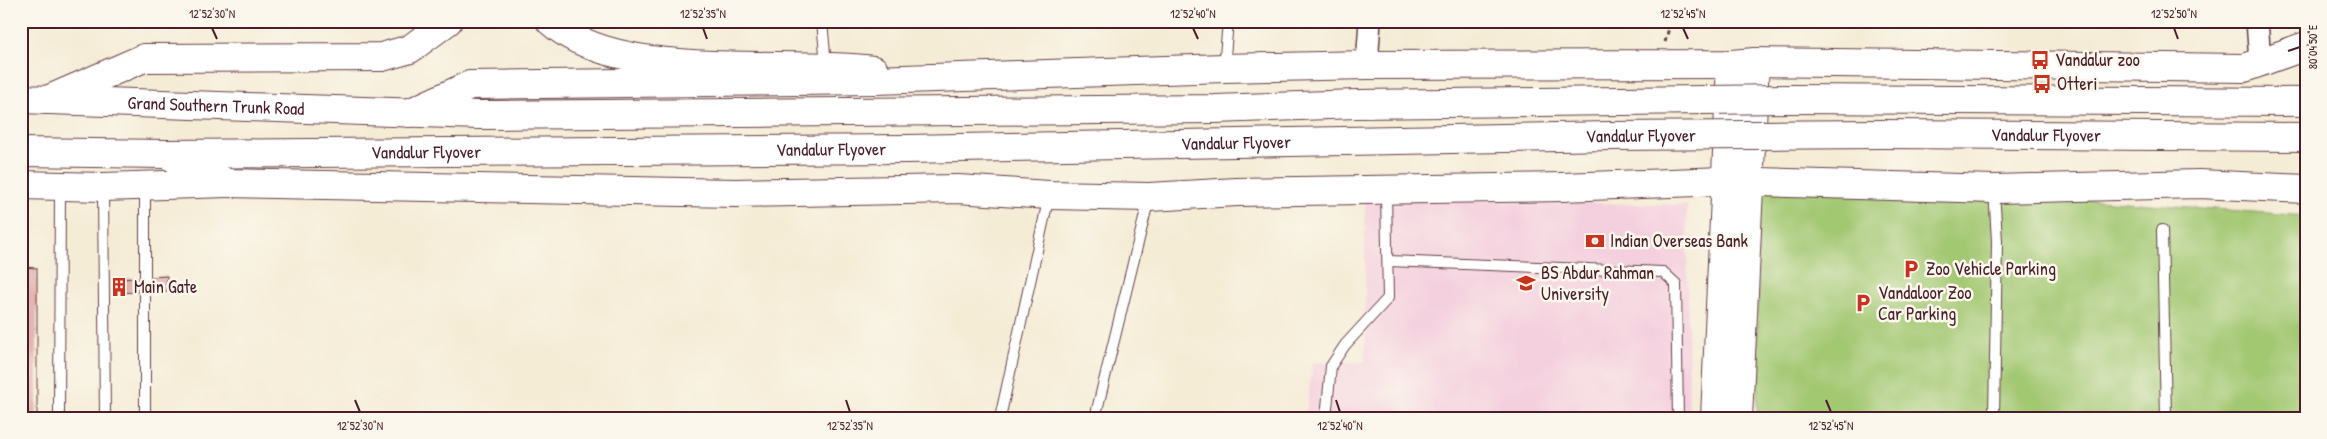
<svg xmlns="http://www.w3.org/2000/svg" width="2327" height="439" font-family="'Patrick Hand',sans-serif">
	<rect width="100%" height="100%" fill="#fbf7ec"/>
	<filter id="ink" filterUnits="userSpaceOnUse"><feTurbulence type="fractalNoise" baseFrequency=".02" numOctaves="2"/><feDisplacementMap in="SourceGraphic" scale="10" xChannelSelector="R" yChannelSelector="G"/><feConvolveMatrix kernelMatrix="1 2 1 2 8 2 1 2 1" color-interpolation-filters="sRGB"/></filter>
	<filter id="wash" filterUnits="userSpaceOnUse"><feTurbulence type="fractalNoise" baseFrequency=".0096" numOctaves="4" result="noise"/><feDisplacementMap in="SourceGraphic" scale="20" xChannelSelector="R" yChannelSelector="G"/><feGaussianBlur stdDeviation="1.12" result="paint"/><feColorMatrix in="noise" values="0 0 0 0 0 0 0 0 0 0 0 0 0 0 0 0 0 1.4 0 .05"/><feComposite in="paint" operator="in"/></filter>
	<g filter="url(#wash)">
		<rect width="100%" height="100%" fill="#f5ecd6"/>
		<!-- built -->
		<path fill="#f4cfde" d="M1365,198L1687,205L1689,418H1305L1313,362H1365Z"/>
		<!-- green -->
		<path fill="#a3c872" stroke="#76744e" d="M1759,174L2306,216V418H1757Z"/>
		<g id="blocks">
			<!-- building -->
			<g fill="#dda09f">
				<path d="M21,267L37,268V418H21Z"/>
				<path d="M167,276V291L152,292V277Z"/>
				<path d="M138,278V292L118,293V279Z"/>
			</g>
		</g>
	</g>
	<g filter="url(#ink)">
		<use href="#blocks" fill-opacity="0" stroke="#643e45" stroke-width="1"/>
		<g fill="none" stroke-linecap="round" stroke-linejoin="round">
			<!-- lane casing -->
			<g stroke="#643e45" stroke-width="12">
				<g id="lane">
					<path d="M822,21L826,65"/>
					<path d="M1224,68L1228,21"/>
					<path d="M145,188V418"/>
					<path d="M103,189L105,418"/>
					<path d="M1994,189L1997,241L1994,418"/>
					<path d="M2162,230L2166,418"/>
					<path d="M1389,261L1663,272L1676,284L1678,418"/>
					<path d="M59,418L60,187"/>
					<path d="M1000,418L1049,196"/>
					<path d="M1095,418L1149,198"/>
					<path d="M1326,418L1331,366L1345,345L1388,298L1386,192"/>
				</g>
			</g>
			<!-- street casing -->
			<g stroke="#643e45" stroke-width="24">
				<g id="street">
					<path d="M2257,21L2260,61"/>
					<path d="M1367,65L1370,21"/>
				</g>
			</g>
			<!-- secondary casing -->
			<g stroke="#643e45" stroke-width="30">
				<g id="secondary">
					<path d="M550,21C618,84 785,58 874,70"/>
					<path d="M47,100L144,58L382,57L410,49L448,21"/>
					<path d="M21,185L103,187L227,183"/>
				</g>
			</g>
			<!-- primary casing -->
			<g stroke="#643e45" stroke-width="30">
				<g id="primary">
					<path d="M1715,418L1731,64"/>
					<path d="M1738,418L1755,62"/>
				</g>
			</g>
			<!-- highway casing -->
			<g stroke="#643e45" stroke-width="30">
				<g id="highway">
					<path id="s1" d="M21,99L479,115"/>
					<path d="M409,113L470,85L875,80L1224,68L1367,65L1731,64L1755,62L2244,68L2306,46"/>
					<path d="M21,152L166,154L311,153"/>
					<path d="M166,154L227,183L735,193L958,189L1049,195L1149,197L1237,192L1562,187L1724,181L1994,189L2199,184L2306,189"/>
				</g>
			</g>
			<!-- path -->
			<path stroke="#643e45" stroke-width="3" stroke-dasharray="4 4" stroke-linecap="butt" d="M1665,42L1671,21"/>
			<!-- lane -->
			<use href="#lane" stroke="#fff" stroke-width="10"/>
			<!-- street -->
			<use href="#street" stroke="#fff" stroke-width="21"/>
			<!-- secondary -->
			<use href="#secondary" stroke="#fff" stroke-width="28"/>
			<!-- primary -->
			<use href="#primary" stroke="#fff" stroke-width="28"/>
			<!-- highway -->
			<use href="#highway" stroke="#fff" stroke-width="28"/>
			<!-- highway-bridge casing -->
			<g stroke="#643e45" stroke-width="30" stroke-linecap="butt">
				<g id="highway-bridge">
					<path d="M479,115L1215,109L1357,104L1792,99L2306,102"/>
					<path id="s2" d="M311,153L907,149L1610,136L1881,134L2306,137"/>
				</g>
			</g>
			<!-- highway-bridge -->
			<use href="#highway-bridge" stroke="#fff" stroke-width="28"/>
		</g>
	</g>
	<!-- ticks -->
	<path fill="none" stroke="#4a1f2b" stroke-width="2" d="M212,28L217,39M703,28L707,39M1193,28L1198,39M1683,28L1688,39M2174,28L2178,39M2288,51L2300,47M355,400L360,412M846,400L850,412M1336,400L1340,412M1826,400L1831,412"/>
	<!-- icons -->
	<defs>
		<g id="bus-bare" transform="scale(1.5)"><path d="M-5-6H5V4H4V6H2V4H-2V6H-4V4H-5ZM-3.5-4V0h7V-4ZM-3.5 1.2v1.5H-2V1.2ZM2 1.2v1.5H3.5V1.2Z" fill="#c8321e" stroke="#fbf7ec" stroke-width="2.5" paint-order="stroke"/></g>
		<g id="bank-bare" transform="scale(1.5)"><path d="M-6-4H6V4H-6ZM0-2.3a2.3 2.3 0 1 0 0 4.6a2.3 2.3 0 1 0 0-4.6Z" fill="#c8321e" stroke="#fbf7ec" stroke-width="2.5" paint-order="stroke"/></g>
		<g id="parking-bare" transform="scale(1.5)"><path d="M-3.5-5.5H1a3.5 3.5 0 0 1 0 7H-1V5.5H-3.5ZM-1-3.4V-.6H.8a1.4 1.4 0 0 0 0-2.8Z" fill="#c8321e" stroke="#fbf7ec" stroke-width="2.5" paint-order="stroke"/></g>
		<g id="university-bare" transform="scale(1.5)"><path d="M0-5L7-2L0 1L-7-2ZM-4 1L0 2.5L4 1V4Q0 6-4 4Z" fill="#c8321e" stroke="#fbf7ec" stroke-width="2.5" paint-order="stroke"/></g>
		<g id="building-bare" transform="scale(1.5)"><path d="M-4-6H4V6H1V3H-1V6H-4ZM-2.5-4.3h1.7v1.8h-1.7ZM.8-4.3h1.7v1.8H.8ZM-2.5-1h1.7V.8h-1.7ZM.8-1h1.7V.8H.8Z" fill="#c8321e" stroke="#fbf7ec" stroke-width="2.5" paint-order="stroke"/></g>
	</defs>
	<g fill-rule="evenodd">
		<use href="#bus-bare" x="2040" y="60"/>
		<use href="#bus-bare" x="2042" y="84"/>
		<use href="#bank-bare" x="1595" y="241"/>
		<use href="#parking-bare" x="1911" y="269"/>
		<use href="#university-bare" x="1526" y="283"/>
		<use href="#building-bare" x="119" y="287"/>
		<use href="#parking-bare" x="1863" y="303"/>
	</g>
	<g text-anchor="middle" stroke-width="5" stroke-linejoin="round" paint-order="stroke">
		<!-- poi labels -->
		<g font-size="18" fill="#4a1f2b" stroke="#fbf7ec" text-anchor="start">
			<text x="2055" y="66">Vandalur zoo</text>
			<text x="2057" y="90">Otteri</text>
			<text x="1610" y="247">Indian Overseas Bank</text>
			<text x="1926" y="275">Zoo Vehicle Parking</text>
			<text x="1541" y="279">BS Abdur Rahman<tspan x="1541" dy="21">University</tspan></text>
			<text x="134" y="293">Main Gate</text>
			<text x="1878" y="299">Vandaloor Zoo<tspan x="1878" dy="21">Car Parking</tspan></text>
		</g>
		<!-- street labels -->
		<g font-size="18" fill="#4a1f2b" stroke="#fbf7ec">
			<text dy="6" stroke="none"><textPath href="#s1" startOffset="195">Grand Southern Trunk Road</textPath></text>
			<text dy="6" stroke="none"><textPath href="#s2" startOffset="1735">Vandalur Flyover</textPath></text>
			<text dy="6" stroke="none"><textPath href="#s2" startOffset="1330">Vandalur Flyover</textPath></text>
			<text dy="6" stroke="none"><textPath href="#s2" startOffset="925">Vandalur Flyover</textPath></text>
			<text dy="6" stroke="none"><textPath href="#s2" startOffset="520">Vandalur Flyover</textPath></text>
			<text dy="6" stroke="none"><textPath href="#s2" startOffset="115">Vandalur Flyover</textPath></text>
		</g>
	</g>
	<!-- margin -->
	<rect width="2327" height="439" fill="none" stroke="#fbf7ec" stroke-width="55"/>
	<rect x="28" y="28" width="2272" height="384" fill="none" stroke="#4a1f2b" stroke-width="2"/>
	<g font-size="12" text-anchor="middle" fill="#4a1f2b">
		<text x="212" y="18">12°52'30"N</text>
		<text x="703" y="18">12°52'35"N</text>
		<text x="1193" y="18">12°52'40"N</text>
		<text x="1683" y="18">12°52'45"N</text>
		<text x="2174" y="18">12°52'50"N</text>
		<text transform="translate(2313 47) rotate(-90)" y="4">80°04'50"E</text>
		<text x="360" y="430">12°52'30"N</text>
		<text x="850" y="430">12°52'35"N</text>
		<text x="1340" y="430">12°52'40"N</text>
		<text x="1831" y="430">12°52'45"N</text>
	</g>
</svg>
